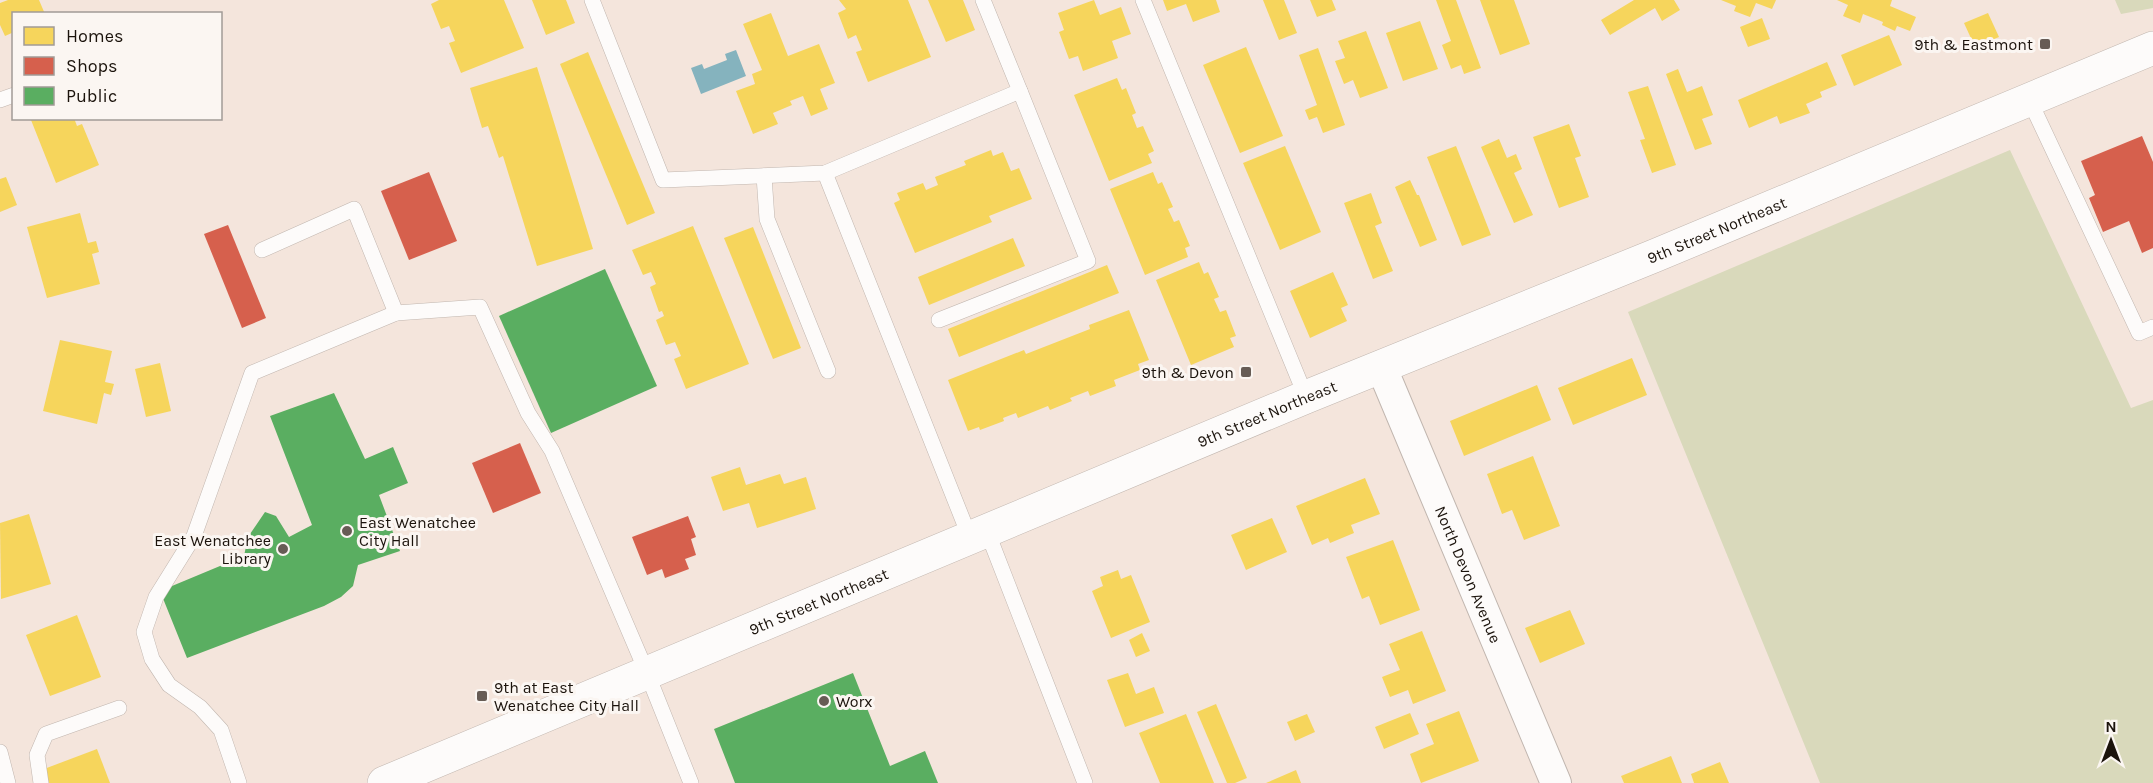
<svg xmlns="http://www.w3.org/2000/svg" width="2153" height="783" font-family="Karla,sans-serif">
	<rect width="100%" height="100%" fill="#f4e5dc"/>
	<!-- green -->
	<g fill="#d9d9bb">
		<path d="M2115,0H2153V8L2121,14Z"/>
		<path d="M2010,150L2131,408L2153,400V783H1820L1628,312Z"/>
	</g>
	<!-- water -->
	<path fill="#85b3be" d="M736,50L746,76L701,94L691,68L702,64L704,69L727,60L725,54Z"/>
	<!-- homes -->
	<g fill="#f6d55c">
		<path d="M8,0H39L45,14H14V32L5,36L0,25V3Z"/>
		<path d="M439,0H504L524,48L461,73L449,43L455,41L449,26L441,29L431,4Z"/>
		<path d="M532,0H566L575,23L546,35Z"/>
		<path d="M839,0H908L931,57L868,82L856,52L862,50L856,35L848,39L838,13L846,9Z"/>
		<path d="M928,0H963L975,30L946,42Z"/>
		<path d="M1094,0L1100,15L1121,7L1131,34L1112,41L1118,58L1083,71L1078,56L1069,59L1059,32L1064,30L1058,13Z"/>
		<path d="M1163,0H1216L1220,12L1193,22L1186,4L1167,11Z"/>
		<path d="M1263,0H1284L1297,33L1279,40Z"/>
		<path d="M1310,0H1332L1336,10L1317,17Z"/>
		<path d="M1436,0H1456L1481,68L1464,74L1461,65L1451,69L1442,45L1451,41Z"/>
		<path d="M1480,0H1514L1530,44L1500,55Z"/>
		<path d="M1634,0H1674L1680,10L1662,21L1655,8L1610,35L1601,20Z"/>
		<path d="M1721,0H1776L1772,9L1756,3L1750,17L1734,11L1736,6Z"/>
		<path d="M1837,0H1892L1890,6L1916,17L1910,31L1897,26L1895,31L1882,25L1883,22L1863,14L1860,23L1843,16L1848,5Z"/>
		<path d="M771,13L788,56L819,44L835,83L820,89L828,109L811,116L803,96L790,101L792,105L773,113L778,124L753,134L736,91L755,84L752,74L762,70L743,24Z"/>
		<path d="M1988,13L1999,37L1975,47L1964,23Z"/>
		<path d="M1762,18L1770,39L1748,47L1740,27Z"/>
		<path d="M1420,21L1438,69L1403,81L1386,33Z"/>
		<path d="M1366,31L1388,88L1360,98L1353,80L1344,84L1335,61L1345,58L1338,41Z"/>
		<path d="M1889,35L1902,65L1854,86L1841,55Z"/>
		<path d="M1246,47L1283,136L1240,153L1203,65Z"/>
		<path d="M1318,48L1345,125L1323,133L1317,117L1309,120L1305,110L1317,105L1299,55Z"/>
		<path d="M588,52L655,213L627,225L560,64Z"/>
		<path d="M1827,62L1837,85L1820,92L1822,97L1806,104L1810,113L1780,124L1777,116L1749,128L1738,100Z"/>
		<path d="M537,67L593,249L537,266L503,156L499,158L488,126L482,128L470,88Z"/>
		<path d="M1678,69L1687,92L1702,86L1713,115L1702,119L1712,144L1695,150L1666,74Z"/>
		<path d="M1117,78L1122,90L1126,88L1136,113L1132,115L1137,128L1143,126L1154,151L1148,154L1152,163L1109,181L1074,95Z"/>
		<path d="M1648,86L1676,165L1652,173L1640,140L1645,139L1628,92Z"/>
		<path d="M35,118H74L77,126L82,124L99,165L56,183L31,120Z"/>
		<path d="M1569,124L1581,156L1575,158L1589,197L1559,208L1533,137Z"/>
		<path d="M1499,139L1507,158L1516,154L1522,169L1514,173L1533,215L1514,223L1481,147Z"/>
		<path d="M1285,146L1321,232L1280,250L1243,163Z"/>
		<path d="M1456,146L1491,235L1462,246L1427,157Z"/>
		<path d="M991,150L993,156L1003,152L1011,171L1019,168L1032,199L989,216L992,222L915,253L894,203L900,200L897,193L923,183L926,190L938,185L935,177L966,165L964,161Z"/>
		<path d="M1153,172L1158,184L1162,182L1173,207L1168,209L1174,222L1179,220L1190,246L1185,248L1188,257L1145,275L1110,189Z"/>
		<path d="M6,177L17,205L0,212V179Z"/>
		<path d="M1410,180L1417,195H1419L1437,240L1420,247L1395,187Z"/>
		<path d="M1371,193L1382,223L1375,226L1393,271L1373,279L1344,203Z"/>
		<path d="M80,213L88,243L96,241L99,252L92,254L100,284L47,298L27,227Z"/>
		<path d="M693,226L749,364L686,389L674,359L681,356L675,342L666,345L656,320L664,316L662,311L659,312L650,287L656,284L651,272L643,275L632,250Z"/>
		<path d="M753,227L801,348L773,359L724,238Z"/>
		<path d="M1013,238L1025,266L929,305L918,277Z"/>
		<path d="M1199,262L1204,274L1208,272L1219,297L1214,299L1220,312L1226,310L1236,336L1230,338L1234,347L1191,365L1156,280Z"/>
		<path d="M1107,265L1119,293L959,357L948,329Z"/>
		<path d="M1333,272L1348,305L1341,308L1347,321L1310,338L1290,291Z"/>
		<path d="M1129,310L1149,360L1138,364L1140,370L1114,380L1116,386L1090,396L1088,391L1070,398L1072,401L1050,410L1048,406L1018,418L1016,413L1003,418L1004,421L980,430L979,427L968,431L948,380L1024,350L1026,354L1090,329L1089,325Z"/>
		<path d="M60,340L112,351L105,382L114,384L111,395L104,393L97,424L43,411Z"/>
		<path d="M1632,358L1647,395L1573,425L1558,388Z"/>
		<path d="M160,363L171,411L146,417L135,369Z"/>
		<path d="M1537,385L1551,420L1464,456L1450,421Z"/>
		<path d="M1533,456L1560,526L1524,540L1512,510L1502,514L1487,474Z"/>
		<path d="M740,467L746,485L780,474L784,484L806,477L816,509L757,528L749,503L723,511L711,477Z"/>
		<path d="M1365,478L1380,514L1351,525L1354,533L1330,543L1328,538L1312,545L1296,506Z"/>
		<path d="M29,514L51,584L1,599L0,523Z"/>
		<path d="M1272,518L1287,552L1246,570L1231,535Z"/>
		<path d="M1393,540L1420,610L1380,625L1369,596L1362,599L1346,557Z"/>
		<path d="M1118,570L1121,579L1131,575L1150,622L1111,638L1092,591L1103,586L1100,577Z"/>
		<path d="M1570,610L1585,644L1540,663L1525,628Z"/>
		<path d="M77,615L101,677L50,696L26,635Z"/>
		<path d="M1422,631L1446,691L1413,704L1408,690L1390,697L1382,677L1400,670L1389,644Z"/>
		<path d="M1142,633L1150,651L1136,657L1129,640Z"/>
		<path d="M1128,673L1136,694L1154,687L1164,713L1125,727L1107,680Z"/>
		<path d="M1216,704L1247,778L1235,783H1227L1197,712Z"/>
		<path d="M1459,711L1479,761L1421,783L1410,754L1434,744L1426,724Z"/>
		<path d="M1410,713L1419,734L1384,749L1375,727Z"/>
		<path d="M1186,714L1214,783H1160L1139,733Z"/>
		<path d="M1307,714L1315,732L1295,741L1287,722Z"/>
		<path d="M97,749L110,783H49L44,769Z"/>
		<path d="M1671,756L1682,783H1624L1621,776Z"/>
		<path d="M1720,762L1729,783H1694L1691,774Z"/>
		<path d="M1296,770L1301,783H1266Z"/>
	</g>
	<!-- shops -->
	<g fill="#d6604d">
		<path d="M2142,136L2153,162V248L2142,253L2129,221L2103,232L2089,198L2095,195L2081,161Z"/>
		<path d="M429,172L457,241L409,260L381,191Z"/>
		<path d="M228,225L266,318L242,328L204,234Z"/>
		<path d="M520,443L541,493L493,513L472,463Z"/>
		<path d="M688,516L696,537L691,539L696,555L685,559L689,569L665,578L662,569L647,575L632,537Z"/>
	</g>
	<!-- public -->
	<g fill="#5aae61">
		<path d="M605,269L657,386L551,433L499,316Z"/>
		<path d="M334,393L365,459L393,447L408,483L379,495L400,551L358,565L353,586L341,597L324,606L187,658L160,591L244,556L248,537L265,512L276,516L289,537L312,525L270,416Z"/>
		<path d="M853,673L890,766L925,751L938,783H735L714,729Z"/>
	</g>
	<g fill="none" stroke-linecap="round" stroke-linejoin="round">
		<!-- lane casing -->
		<g stroke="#c1b6af" stroke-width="16">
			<g id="lane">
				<path d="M592,0L663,180L825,173L1020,91L983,0"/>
				<path d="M1143,0L1306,397"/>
				<path d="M2029,99L2139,333L2153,327"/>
				<path d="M0,100L14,95"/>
				<path d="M825,173L970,538"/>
				<path d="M764,176L767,219L828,371"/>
				<path d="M262,250L354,209L396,313L480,307L528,413L552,451L647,673L691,783"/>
				<path d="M939,320L1088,261L1020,91"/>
				<path d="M987,531L1085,783"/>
				<path d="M0,752L8,783"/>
				<path d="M41,783L37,755L46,734L119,708"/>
				<path d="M239,783L221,730L200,707L169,685L152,659L144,632L156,597L194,536L252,373L396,313"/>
			</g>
		</g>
		<!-- street casing -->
		<g stroke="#c1b6af" stroke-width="32">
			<g id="street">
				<path id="s1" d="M1381,366L1556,783"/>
			</g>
		</g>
		<!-- secondary casing -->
		<g stroke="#c1b6af" stroke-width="34">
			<g id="secondary">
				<path id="s2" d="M384,783L1306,397L1654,256L2153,48"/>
			</g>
		</g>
		<!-- lane -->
		<use href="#lane" stroke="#fdfbfa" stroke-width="15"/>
		<!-- street -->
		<use href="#street" stroke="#fdfbfa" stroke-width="30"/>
		<!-- secondary -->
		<use href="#secondary" stroke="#fdfbfa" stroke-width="33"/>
	</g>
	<!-- markers -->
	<g fill="#675c55" stroke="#fbf6f2" stroke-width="2">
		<rect x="2039" y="38" width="12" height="12" rx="3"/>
		<rect x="1240" y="366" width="12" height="12" rx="3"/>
		<circle cx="347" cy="531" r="6"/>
		<circle cx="283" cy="549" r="6"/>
		<rect x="476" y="690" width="12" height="12" rx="3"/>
		<circle cx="824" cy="701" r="6"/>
	</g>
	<g text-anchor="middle" stroke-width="6" stroke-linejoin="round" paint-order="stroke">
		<!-- poi labels -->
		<g font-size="16" fill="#1b130c" stroke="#fbf6f2" text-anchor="end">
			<text x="2033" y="50">9th &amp; Eastmont</text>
			<text x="1234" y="378">9th &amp; Devon</text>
			<text x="359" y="528" text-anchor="start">East Wenatchee<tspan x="359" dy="18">City Hall</tspan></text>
			<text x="271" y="546">East Wenatchee<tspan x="271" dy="18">Library</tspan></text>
			<text x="494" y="693" text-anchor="start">9th at East<tspan x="494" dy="18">Wenatchee City Hall</tspan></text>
			<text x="836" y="707" text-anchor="start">Worx</text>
		</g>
		<!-- street labels -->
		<g font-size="16" fill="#1b130c" stroke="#fbf6f2">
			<text dy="6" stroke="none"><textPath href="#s2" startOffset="1443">9th Street Northeast</textPath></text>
			<text dy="6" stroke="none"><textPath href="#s2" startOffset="957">9th Street Northeast</textPath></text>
			<text dy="6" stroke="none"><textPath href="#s1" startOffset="226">North Devon Avenue</textPath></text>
			<text dy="6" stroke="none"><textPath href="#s2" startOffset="471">9th Street Northeast</textPath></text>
		</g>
	</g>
	<!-- legend -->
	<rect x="12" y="12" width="210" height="108" fill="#fbf6f2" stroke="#a19b96" stroke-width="1.5"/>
	<rect x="24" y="27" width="30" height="18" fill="#f6d55c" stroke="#a19b96" stroke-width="1.5"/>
	<text x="66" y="42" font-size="18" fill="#1b130c">Homes</text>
	<rect x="24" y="57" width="30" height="18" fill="#d6604d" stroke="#a19b96" stroke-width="1.5"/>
	<text x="66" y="72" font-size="18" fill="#1b130c">Shops</text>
	<rect x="24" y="87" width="30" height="18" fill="#5aae61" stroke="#a19b96" stroke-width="1.5"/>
	<text x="66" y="102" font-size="18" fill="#1b130c">Public</text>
	<!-- north arrow -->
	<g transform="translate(2111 741)" stroke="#fbf6f2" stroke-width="4.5" paint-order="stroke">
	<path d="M0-4.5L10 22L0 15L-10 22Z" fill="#1b130c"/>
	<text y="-9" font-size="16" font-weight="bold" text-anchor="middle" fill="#1b130c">N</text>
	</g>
</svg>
